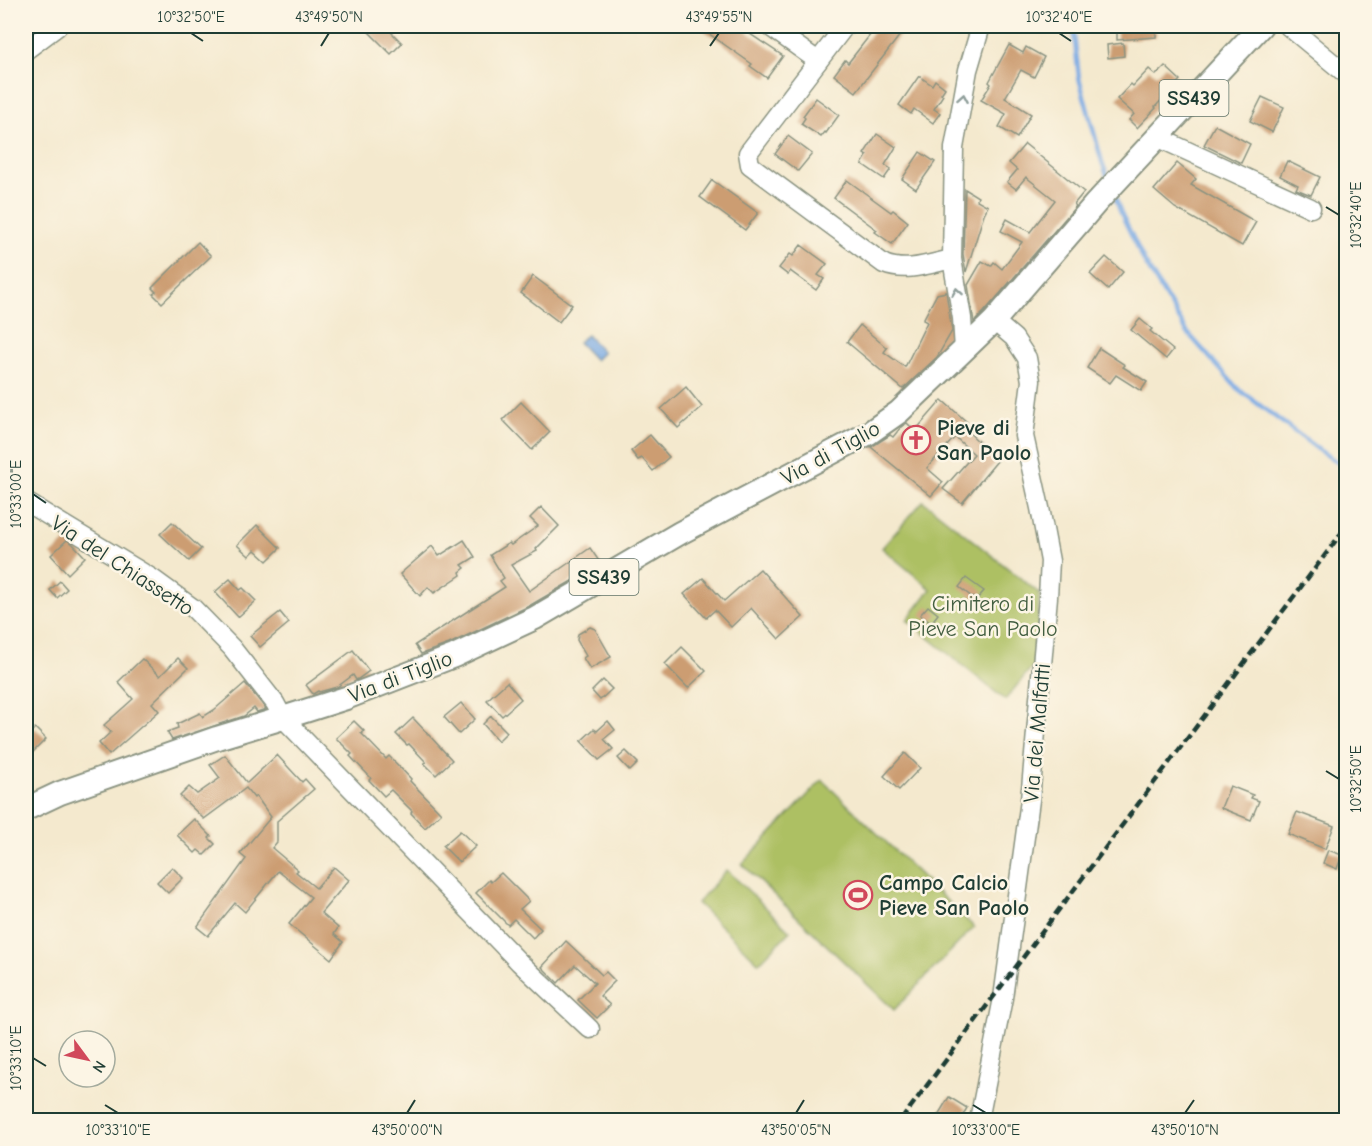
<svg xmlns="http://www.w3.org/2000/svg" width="1372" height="1146" font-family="'Comic Neue',sans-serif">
	<rect width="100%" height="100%" fill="#fcf5e5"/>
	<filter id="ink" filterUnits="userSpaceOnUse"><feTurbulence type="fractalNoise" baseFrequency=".0167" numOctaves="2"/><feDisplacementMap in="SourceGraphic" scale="12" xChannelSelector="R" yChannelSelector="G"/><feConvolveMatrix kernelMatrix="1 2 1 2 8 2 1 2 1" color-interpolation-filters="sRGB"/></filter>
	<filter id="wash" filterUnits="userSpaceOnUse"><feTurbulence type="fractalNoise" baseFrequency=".008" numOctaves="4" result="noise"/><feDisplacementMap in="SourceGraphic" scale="24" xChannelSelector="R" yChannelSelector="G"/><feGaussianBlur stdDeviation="1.35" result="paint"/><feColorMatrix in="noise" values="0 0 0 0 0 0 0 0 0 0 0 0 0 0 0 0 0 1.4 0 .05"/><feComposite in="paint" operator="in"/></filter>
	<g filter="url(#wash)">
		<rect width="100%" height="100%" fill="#f4e9ce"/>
		<!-- green -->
		<g fill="#adc064" stroke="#667e4c" stroke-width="1.5">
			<path d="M923,501L1039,593L1036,662L1005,700L907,620L931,589L882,548Z"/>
			<path d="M822,780L974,927L894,1010L742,864Z"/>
			<path d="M727,870L790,931L759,963L697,903Z"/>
		</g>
		<!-- water -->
		<path fill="#7aaae4" stroke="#4c748c" stroke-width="1.5" d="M587,335L603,352L595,360L578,342Z"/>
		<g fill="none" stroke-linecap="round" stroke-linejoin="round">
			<!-- stream -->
			<g stroke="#7aaae4" stroke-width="4.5">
				<path d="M1073,26L1079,78L1102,162L1108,178"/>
				<path d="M1114,195L1121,213L1144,261L1187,332L1237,388L1319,450L1346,468"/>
			</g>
		</g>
		<g id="blocks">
			<!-- building -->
			<g fill="#cc9d72">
				<path d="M375,26H385L402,43L391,54L369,32Z"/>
				<path d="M698,26H738L783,56L767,78L750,66L752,64Z"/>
				<path d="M877,26H907L856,92L834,75L845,60L848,63Z"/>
				<path d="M1117,26H1156V37L1117,40Z"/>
				<path d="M1123,43L1124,56L1108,58L1107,45Z"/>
				<path d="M1009,45L1023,53L1026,47L1044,57L1034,77L1021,70L1005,98L1031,114L1017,138L999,127L1006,114L981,100L991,84L989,82Z"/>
				<path d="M1165,66L1180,80L1155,107L1156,108L1137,128L1129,120L1134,114L1117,99L1131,84L1133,86L1149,69L1156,75Z"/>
				<path d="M919,76L932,85L935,80L945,88L941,94L943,95L934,109L940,113L933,123L914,109L911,114L899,105Z"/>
				<path d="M1262,97L1284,107L1272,132L1250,121Z"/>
				<path d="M816,98L839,115L826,133L825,132L821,137L801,124L805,118L803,116Z"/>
				<path d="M1215,125L1250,144L1241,163L1204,145Z"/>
				<path d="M877,134L896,147L885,165L891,169L884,179L862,164L867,156L864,154Z"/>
				<path d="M788,136L812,154L798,171L775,154Z"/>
				<path d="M1025,144L1084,192L1074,204L1076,206L984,312L974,322L968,285L982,261L991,266L994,262L1002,269L1022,242L1001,231L1007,219L1030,232L1055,200L1026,177L1016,189L1007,182L1017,170L1009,163Z"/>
				<path d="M920,152L935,162L916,189L902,179Z"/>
				<path d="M1287,161L1320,177L1311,195L1296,189L1298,185L1280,176Z"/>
				<path d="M1177,163L1196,179L1191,185L1256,222L1242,246L1175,208L1154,190Z"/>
				<path d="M712,180L758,213L745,230L700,197Z"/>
				<path d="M847,180L891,212L893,210L908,222L892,244L875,232L877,230L834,198Z"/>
				<path d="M965,189L978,197L977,200L988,206L984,214L966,272L963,254Z"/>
				<path d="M198,242L211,256L162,303L153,294L156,292L152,288Z"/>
				<path d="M801,245L827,264L818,275L824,279L816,290L790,271L788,275L779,268L790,254L793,256Z"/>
				<path d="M1106,257L1123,272L1108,290L1090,274Z"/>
				<path d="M533,276L572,305L559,322L521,293Z"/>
				<path d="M946,292L952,331L937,357L903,389L847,342L860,325L887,348L884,352L905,367L927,322L923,320L937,294Z"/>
				<path d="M1140,319L1152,329L1150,331L1173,350L1166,359L1131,330Z"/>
				<path d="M1099,348L1125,365L1123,367L1147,382L1141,391L1116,375L1110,383L1087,368Z"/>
				<path d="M686,387L702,407L678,428L661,409Z"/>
				<path d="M942,400L967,422L963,427L998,460L962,503L943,489L974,454L955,437L927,468L943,482L931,496L871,447L890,435L893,437L901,427L907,423L915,431Z"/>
				<path d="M521,402L550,432L532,450L503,420Z"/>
				<path d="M650,435L669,457L653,471L642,458L638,460L631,451Z"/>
				<path d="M541,507L559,526L536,549L537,551L511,565L529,591L590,548L601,564L529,606L449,644L421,654L415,645L505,587L500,581L504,578L490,555L509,543L511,545L538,526L530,518Z"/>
				<path d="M172,522L201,549L189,561L160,534Z"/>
				<path d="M257,525L280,548L267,561L255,550L249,556L237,545Z"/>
				<path d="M67,540L72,543L85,557L68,574L51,555Z"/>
				<path d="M464,540L475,557L462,565L465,568L460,572L461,575L434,593L428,587L420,596L400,574L432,546L439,556Z"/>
				<path d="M760,569L803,617L779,639L751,608L731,627L715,610L706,618L684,594L703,578L724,601Z"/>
				<path d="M966,578L984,591L976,600L959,587Z"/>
				<path d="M230,579L240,590L243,588L256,601L238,617L215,592Z"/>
				<path d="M60,581L67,589L57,598L50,590Z"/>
				<path d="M928,606L938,614L931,623L920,615Z"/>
				<path d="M280,612L289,623L260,647L250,636Z"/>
				<path d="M590,627L595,629L611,657L590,669L583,658L586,656L577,640L578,634Z"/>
				<path d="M682,647L706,671L688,688L665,664Z"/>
				<path d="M353,650L369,671L358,679L356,680L353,675L337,687L319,692L318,691L313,694L306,685Z"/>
				<path d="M178,658L188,668L152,703L159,711L109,755L99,743L111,732L104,725L133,699L118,682L142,659L160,676Z"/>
				<path d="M603,680L612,689L600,700L592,691Z"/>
				<path d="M507,682L521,699L502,716L487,700Z"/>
				<path d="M245,683L266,709L257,712L254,708L244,716L172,740L167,732L178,728L177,724L200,713L203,717L214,710Z"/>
				<path d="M461,703L475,719L459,734L444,717Z"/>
				<path d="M491,716L507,732L498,741L483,724Z"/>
				<path d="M413,718L452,760L436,775L424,763L426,762L409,744L407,745L396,734Z"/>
				<path d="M354,721L364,731L361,733L386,759L389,756L411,779L410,781L441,813L425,828L411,813L412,811L391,790L384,796L369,780L371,778L350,756L352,754L336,738Z"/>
				<path d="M608,721L615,730L604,739L613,749L599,760L581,741L594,729L597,731Z"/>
				<path d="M35,728L46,739L26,759V737Z"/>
				<path d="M626,751L638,763L630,771L618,758Z"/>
				<path d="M905,753L920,768L899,790L884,776Z"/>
				<path d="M225,755L247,783L277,755L302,782L305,779L314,789L277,821V842L272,848L298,870L296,872L316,888L334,867L349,880L321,913L338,928L334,934L343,942L331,959L289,924L311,897L278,871L245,912L235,903L208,936L197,927L246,859L240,854L271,817L256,796L254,798L246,788L204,819L180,796L189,787L197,794L220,778L210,765Z"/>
				<path d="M1230,786L1253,795L1251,798L1259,801L1251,820L1221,808Z"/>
				<path d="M1297,812L1334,826L1325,849L1288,834Z"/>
				<path d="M194,819L211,836L209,838L215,844L204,855L198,850L195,853L177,835Z"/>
				<path d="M460,831L476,846L459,862L443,846Z"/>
				<path d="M1328,850L1342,855L1337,869L1323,863Z"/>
				<path d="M172,867L183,878L168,893L157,882Z"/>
				<path d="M501,873L529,901L520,909L541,929L533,938L514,919L508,925L476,893L489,880L491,882Z"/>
				<path d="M566,941L602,975L606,972L615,981L600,996L610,1005L597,1018L578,1000L595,983L575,965L558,983L542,967Z"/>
				<path d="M949,1097L967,1108L960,1120H935Z"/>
			</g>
		</g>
	</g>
	<g filter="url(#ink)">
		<use href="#blocks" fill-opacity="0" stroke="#8a9381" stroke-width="1.5"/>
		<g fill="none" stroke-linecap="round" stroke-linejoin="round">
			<!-- minor casing -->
			<g stroke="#8a9381" stroke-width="21">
				<g id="minor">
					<path d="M769,26L818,61"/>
					<path d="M845,26L748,153L750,165L884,264C906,273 929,264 952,259"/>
					<path d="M1288,26L1346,74"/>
					<path d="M26,50L58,26"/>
					<path d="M1157,137L1311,208"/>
					<path d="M964,350L962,318L952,259L954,148L968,70L981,26"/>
					<path d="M26,502L153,579L193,608L232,648L275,703L283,718L519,962L590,1029"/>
					<path d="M979,1120L1003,998L1030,800L1048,597L1050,561L1040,508L1024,436L1031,381L1027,358L1014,338L994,321"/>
				</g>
			</g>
			<!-- major casing -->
			<g stroke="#8a9381" stroke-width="26">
				<path id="major" d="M26,809L60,793L217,738L283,718L346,698L454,656L535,618L680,533L869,433L899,412L994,321L1096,203L1261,26"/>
			</g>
			<!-- minor -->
			<use href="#minor" stroke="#fff" stroke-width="18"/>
			<!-- major -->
			<use href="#major" stroke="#fff" stroke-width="22"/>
			<!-- rail -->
			<path stroke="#1f3d34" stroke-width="4.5" stroke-dasharray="9 4.5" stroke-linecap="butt" d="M901,1120L1346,527"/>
		</g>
		<!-- one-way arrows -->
		<defs><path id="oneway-chevron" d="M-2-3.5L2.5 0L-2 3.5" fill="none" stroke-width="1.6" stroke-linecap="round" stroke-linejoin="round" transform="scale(1.5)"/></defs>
		<g stroke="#8f9e9a">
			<use href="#oneway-chevron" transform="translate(963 98) rotate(-80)"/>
			<use href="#oneway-chevron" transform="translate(957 292) rotate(-99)"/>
		</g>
	</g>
	<!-- ticks -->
	<path fill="none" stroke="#1f3d34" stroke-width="2" d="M191,33L203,41M1059,33L1071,41M321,46L329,33M710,46L719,33M1326,207L1339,215M33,494L46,503M1326,771L1339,779M33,1058L46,1066M105,1105L118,1113M973,1105L986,1113M407,1113L415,1100M796,1113L804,1100M1185,1113L1194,1100"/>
	<!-- icons -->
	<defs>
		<g id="church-ring" transform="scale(1.5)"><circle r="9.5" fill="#fcf5e5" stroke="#d1495b" stroke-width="1.5"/><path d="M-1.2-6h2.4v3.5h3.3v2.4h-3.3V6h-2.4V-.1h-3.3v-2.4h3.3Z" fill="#d1495b"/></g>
		<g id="stadium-ring" transform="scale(1.5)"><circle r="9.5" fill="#fcf5e5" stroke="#d1495b" stroke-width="1.5"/><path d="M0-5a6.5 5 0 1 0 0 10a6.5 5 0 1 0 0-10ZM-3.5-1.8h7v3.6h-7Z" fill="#d1495b"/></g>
	</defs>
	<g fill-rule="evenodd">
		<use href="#church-ring" x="916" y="440"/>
		<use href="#stadium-ring" x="858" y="895"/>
	</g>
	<g text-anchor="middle" stroke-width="5" stroke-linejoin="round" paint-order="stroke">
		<!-- shield labels -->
		<g fill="#fcf5e5" stroke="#617469" stroke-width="1.5">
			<rect x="1159.5" y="80" width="69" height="36" rx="4.5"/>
			<rect x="569.5" y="559" width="69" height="36" rx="4.5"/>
		</g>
		<g font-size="21" font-weight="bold" fill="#1f3d34">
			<text x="1194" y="105">SS439</text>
			<text x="604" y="584">SS439</text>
		</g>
		<!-- poi labels -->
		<g font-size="22" font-weight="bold" fill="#1f3d34" stroke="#fcf5e5" text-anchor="start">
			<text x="937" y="435">Pieve di<tspan x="937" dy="25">San Paolo</tspan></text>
			<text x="879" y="890">Campo Calcio<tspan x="879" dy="25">Pieve San Paolo</tspan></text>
		</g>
		<!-- street labels -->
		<g font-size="22" fill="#1f3d34" stroke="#fcf5e5">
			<text transform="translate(830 452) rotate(-29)" y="8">Via di Tiglio</text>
			<text transform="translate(123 565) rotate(33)" y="8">Via del Chiassetto</text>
			<text transform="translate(400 676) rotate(-21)" y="8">Via di Tiglio</text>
			<text transform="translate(1036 733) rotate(-85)" y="8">Via dei Malfatti</text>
		</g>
		<!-- park labels -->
		<g font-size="22" fill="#425e40" stroke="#fcf5e5">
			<text x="983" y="611">Cimitero di<tspan x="983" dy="25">Pieve San Paolo</tspan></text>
		</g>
	</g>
	<!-- margin -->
	<rect width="1372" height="1146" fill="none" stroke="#fcf5e5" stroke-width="66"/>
	<!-- north arrow -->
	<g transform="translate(87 1059) rotate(123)"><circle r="28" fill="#fcf5e5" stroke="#a4ab9e" stroke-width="1.5"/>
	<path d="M0-4.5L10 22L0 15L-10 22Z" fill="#d1495b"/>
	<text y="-9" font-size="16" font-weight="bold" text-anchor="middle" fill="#1f3d34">N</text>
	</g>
	<rect x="33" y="33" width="1306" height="1080" fill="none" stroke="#1f3d34" stroke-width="2"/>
	<g font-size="15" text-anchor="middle" fill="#1f3d34">
		<text x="191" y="22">10°32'50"E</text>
		<text x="329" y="22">43°49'50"N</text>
		<text x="719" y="22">43°49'55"N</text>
		<text x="1059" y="22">10°32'40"E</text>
		<text transform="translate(1356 215) rotate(-90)" y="5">10°32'40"E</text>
		<text transform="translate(16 494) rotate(-90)" y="5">10°33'00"E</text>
		<text transform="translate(1356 779) rotate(-90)" y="5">10°32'50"E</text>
		<text transform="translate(16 1058) rotate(-90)" y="5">10°33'10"E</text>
		<text x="118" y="1135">10°33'10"E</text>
		<text x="407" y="1135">43°50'00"N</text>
		<text x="796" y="1135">43°50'05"N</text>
		<text x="986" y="1135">10°33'00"E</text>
		<text x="1185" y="1135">43°50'10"N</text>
	</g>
</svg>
